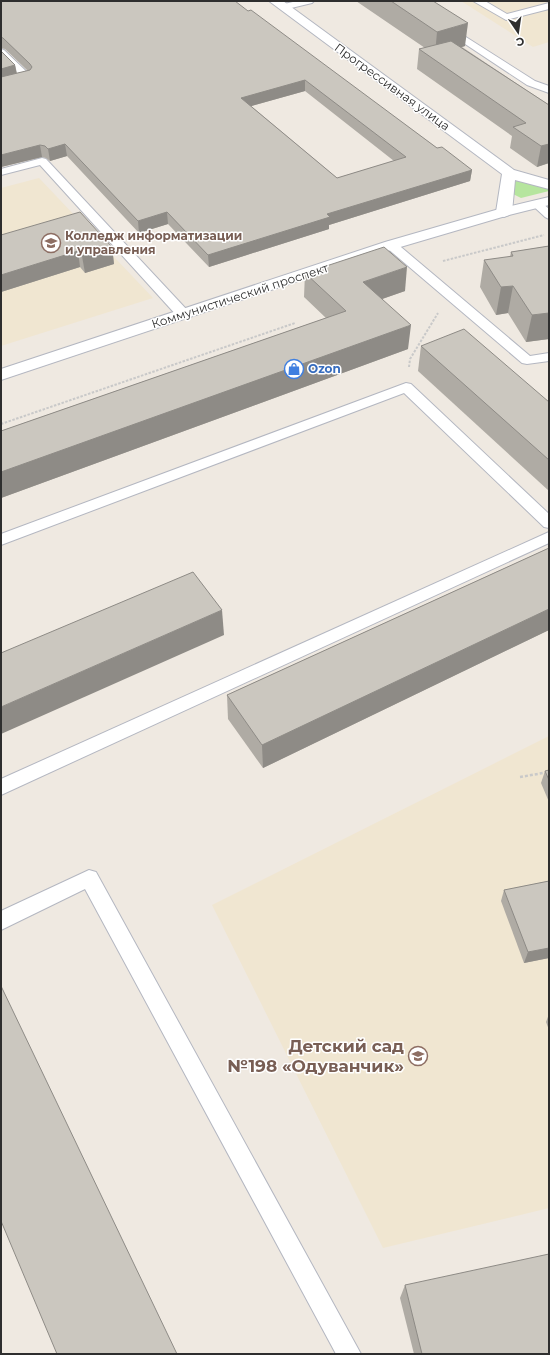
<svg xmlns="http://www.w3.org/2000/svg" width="550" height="1355" font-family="Montserrat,sans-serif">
	<rect width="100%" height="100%" fill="#efe9e1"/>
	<!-- education -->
	<g fill="#f0e6d1">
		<path d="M461,1H549V42L533,47Z"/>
		<path d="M39,178L153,298L1,346V188Z"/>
		<path d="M549,736V1208L383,1248L212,905Z"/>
	</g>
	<!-- green -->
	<path fill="#b6e59e" d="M519,180L549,186V191L521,198L513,194L514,182Z"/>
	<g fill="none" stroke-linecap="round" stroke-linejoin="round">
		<!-- service casing -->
		<g stroke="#b4b7c1" stroke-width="2">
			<g id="service">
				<path d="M297,1H314L312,3L283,10L278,7L280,5Z"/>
				<path d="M473,1H485L507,14L549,3V9L506,20Z"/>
				<path d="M447,25L535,81L549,86V93L527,85L444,30L442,28Z"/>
				<path d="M1,49L4,50L31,76L32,78L31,80L1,88V82L20,77L1,58Z"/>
				<path d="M42,158L46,159L188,311L189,314L188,317H178L40,165L1,175V169Z"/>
				<path d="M537,201L541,202L549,209V219L545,217L531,204L533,202Z"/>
				<path d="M391,241L395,242L530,356L549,353V361L527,364L522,363L387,248L385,245L387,242Z"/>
				<path d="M406,383L411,384L549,514V528L544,527L404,393L1,545V534Z"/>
				<path d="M549,532V543L1,795V779Z"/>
				<path d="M89,870L96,872L361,1354H336L85,889L1,930V911Z"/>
			</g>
		</g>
		<!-- tertiary casing -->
		<g stroke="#b4b7c1" stroke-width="2">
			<path id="tertiary" d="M269,1H283L514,170L549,180V189L515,180L512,212L509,215L504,217L499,215L496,212L502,174Z"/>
		</g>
		<!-- secondary casing -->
		<g stroke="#b4b7c1" stroke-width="2">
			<path id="secondary" d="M549,197V205L509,215L397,248L1,380V369L385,242L499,209Z"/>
		</g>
		<!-- path-far1 -->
		<g stroke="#c9c9c9" stroke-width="2" stroke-dasharray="2.5 1.5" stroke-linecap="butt">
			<path d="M443,261L544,235"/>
			<path d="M409,367L410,359L438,313"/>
			<path d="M1,424L295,323"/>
		</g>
		<!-- path -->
		<path stroke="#c9c9c9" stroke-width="2.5" stroke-dasharray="3 2" stroke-linecap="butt" d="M520,777L549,772"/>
		<!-- service -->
		<use href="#service" fill="#fff" fill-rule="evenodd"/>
		<!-- tertiary -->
		<use href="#tertiary" fill="#fff" fill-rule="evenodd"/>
		<!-- secondary -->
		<use href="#secondary" fill="#fff" fill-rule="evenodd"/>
	</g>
	<!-- wall -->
	<g fill="#afaba4" fill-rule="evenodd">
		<path d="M1,1L248,11L437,148L472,170L470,181L329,225V229L209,267L168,224L139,233L67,156L50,161L46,158L42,157L1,167V51L15,65L17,73L28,71L5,49L1,48ZM305,91L394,161L337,178L251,106Z"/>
		<path d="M356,1H433L465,46L462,47L549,105V163L537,167L510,148L512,136L417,69L419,49L425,48Z"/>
		<path d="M1,235L112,247L114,264L85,273L80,267L1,292Z"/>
		<path d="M549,246V339L526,342L508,313L496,315L480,287L484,260L510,257L511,252Z"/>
		<path d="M305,273L405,291L382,299L408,349L1,498V431L326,318L304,297Z"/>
		<path d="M421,346L549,402V491L418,371Z"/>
		<path d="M549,548V630L263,768L228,719L227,695Z"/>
		<path d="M549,770V802L541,783L545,771Z"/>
		<path d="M549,881V958L524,963L501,901L504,890Z"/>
		<path d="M549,1014V1030L546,1022Z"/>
		<path d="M405,1285L549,1354H414L400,1298Z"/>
	</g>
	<!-- shaded-wall -->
	<g fill="#8e8b86">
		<path d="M468,23L465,46L435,55L437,32Z"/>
		<path d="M15,65L17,76L1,81V69Z"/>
		<path d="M305,80V91L241,109V98Z"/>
		<path d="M65,144L67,156L50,161L48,149Z"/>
		<path d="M549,144V163L537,167L541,146Z"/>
		<path d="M40,145L42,157L1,167V155Z"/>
		<path d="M472,170L470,181L329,225V229L209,267L208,255L327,214Z"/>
		<path d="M167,212L168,224L139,233L138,221Z"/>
		<path d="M112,247L114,264L85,273L82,256Z"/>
		<path d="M78,251L80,267L1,292V275Z"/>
		<path d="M407,267L405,291L362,306L363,282Z"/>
		<path d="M513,286L508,313L496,315L501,287Z"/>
		<path d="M549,313V339L526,342L532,315Z"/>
		<path d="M411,325L408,349L1,498V472Z"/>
		<path d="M549,609V630L263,768L262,745Z"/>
		<path d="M222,610L224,635L1,734V707Z"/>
		<path d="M549,948V958L524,963L528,952Z"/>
	</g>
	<!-- building -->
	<g fill="#cbc7bf" stroke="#8e8b86" fill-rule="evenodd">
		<path d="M1,1H235L248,11L251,10L437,148L442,147L472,170L327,214L330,217L208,255L167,212L138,221L65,144L48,149L45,146L40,145L1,155V77L30,70L32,67L30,64L3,38L1,37ZM305,80L406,157L337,178L241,98Z"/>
		<path d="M391,1H433L468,23L437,32Z"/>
		<path d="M451,41L549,105V144L541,146L513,127L526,123L419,49Z"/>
		<path d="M1,51L15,65L1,69Z"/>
		<path d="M80,212L112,247L82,256L78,251L1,275V235Z"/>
		<path d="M549,246V313L532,315L513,286L501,287L484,260L513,256L511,252Z"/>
		<path d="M384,247L407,267L363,282L411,325L1,472V431L346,311L305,273Z"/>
		<path d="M464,329L549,402V460L421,346Z"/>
		<path d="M549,548V609L262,745L227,695Z"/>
		<path d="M193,572L222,610L1,707V653Z"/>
		<path d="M549,770V780L545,771Z"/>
		<path d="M549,881V948L528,952L504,890Z"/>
		<path d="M1,986L177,1354H57L1,1221Z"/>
		<path d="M549,1254V1354H422L405,1285Z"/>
	</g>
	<!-- icons -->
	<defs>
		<g id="university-ring" transform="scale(1)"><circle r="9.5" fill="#fff" stroke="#8d6e63" stroke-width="1.5"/><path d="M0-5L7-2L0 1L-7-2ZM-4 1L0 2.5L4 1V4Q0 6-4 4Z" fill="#8d6e63"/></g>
		<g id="shop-ring" transform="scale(1)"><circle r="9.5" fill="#fff" stroke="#3f7fe0" stroke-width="1.5"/><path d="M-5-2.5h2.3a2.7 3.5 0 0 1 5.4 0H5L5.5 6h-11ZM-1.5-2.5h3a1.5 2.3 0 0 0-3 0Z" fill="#3f7fe0"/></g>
		<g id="school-ring" transform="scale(1)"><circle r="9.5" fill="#fff" stroke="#8d6e63" stroke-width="1.5"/><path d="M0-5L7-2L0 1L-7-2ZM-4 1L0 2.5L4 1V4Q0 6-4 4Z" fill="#8d6e63"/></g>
	</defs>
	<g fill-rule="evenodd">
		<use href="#university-ring" x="51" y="243"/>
		<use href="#shop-ring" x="294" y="369"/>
		<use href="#school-ring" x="418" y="1056"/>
	</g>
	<g text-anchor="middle" stroke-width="3" stroke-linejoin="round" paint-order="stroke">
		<!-- far-street labels -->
		<g font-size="12" fill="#2e2e2e" stroke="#fff">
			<text transform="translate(392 87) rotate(36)" y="4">Прогрессивная улица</text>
			<text transform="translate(240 296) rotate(-18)" y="4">Коммунистический проспект</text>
		</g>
		<!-- far-education labels -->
		<g font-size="12" font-weight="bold" fill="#785e54" stroke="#fff" text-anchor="start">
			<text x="65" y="240">Колледж информатизации<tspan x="65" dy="14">и управления</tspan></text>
		</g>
		<!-- far-shop labels -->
		<g font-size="12" font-weight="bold" fill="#366cbe" stroke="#fff" text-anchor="start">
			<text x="308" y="373">Ozon</text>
		</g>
		<!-- near-education labels -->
		<g font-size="17" font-weight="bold" fill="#785e54" stroke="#fff" text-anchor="end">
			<text x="404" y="1052">Детский сад<tspan x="404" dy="20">№198 «Одуванчик»</tspan></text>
		</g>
	</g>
	<!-- border -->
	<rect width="550" height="1355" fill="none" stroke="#2e2e2e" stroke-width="4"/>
	<!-- north arrow -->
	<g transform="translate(518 32) rotate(167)" stroke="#ffffff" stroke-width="3" paint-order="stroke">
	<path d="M0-3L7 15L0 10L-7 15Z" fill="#2e2e2e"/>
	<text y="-6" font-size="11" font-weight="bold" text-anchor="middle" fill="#2e2e2e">С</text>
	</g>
</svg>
